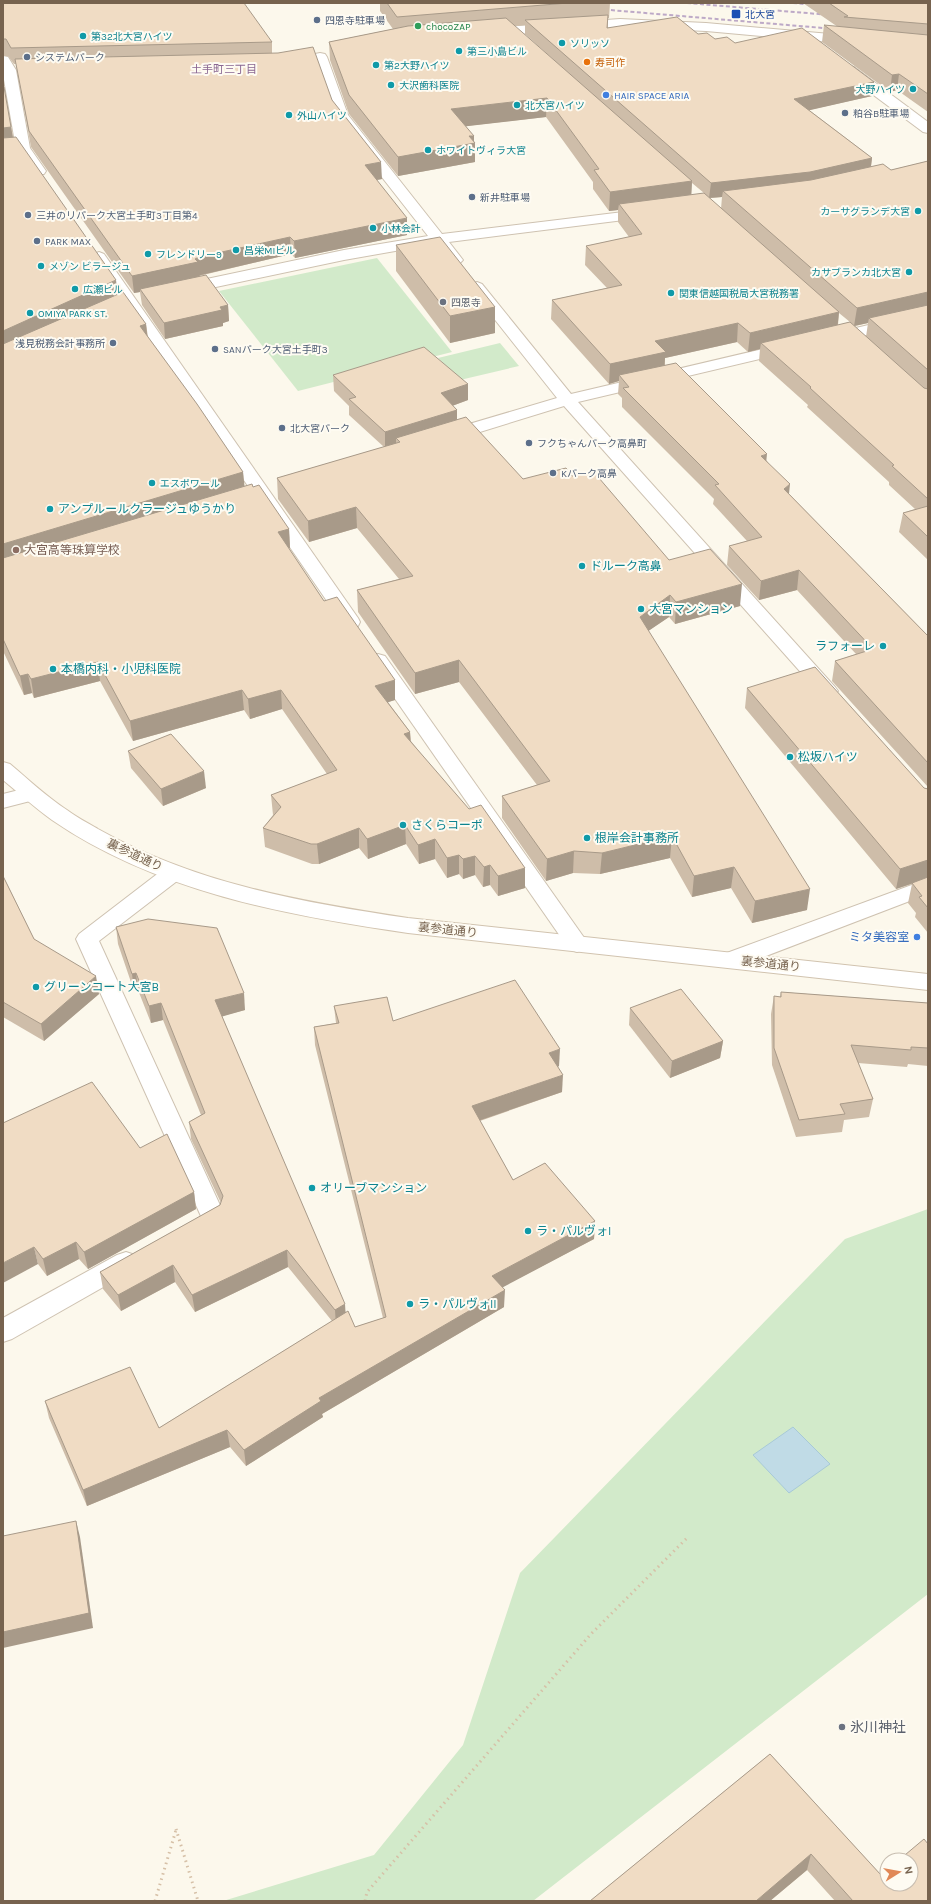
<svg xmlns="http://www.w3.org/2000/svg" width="931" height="1904" font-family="Karla,'Noto Sans JP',sans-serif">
	<rect width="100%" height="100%" fill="#fcf8ec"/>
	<!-- green -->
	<g fill="#d2eaca">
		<path d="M377,258L452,352L298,391L219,291Z"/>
		<path d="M500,343L519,366L460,380L438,358Z"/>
		<path d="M928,1209V1594L533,1901H223L374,1855L463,1745L520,1573L845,1239Z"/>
	</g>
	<!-- water -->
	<path fill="#c0dbe6" stroke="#a7c9d7" d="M793,1427L830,1464L789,1493L753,1455Z"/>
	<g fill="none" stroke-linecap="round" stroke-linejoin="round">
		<!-- lane casing -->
		<g stroke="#cec2b1" stroke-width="2">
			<path id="lane" d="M126,1252L135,1255L139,1262L135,1269L12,1339L3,1342V1318L117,1255Z"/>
		</g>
		<!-- street casing -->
		<g stroke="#cec2b1" stroke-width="2">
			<g id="street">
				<path d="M620,19L706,23L853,36L860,40L853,44L706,31L620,27L488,36L481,32L488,28Z"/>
				<path d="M320,53L325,54L327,57L348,115L442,234L648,209L653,210L655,213L653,216L648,217L449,242L463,260L460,263C447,266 442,253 435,244L344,260L183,294L178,292L175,289L178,286L183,284L344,250L428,236L334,116L313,57L315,54Z"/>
				<path d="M3,56L8,57L16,70L30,148L46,171L44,174H34L16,148L3,74Z"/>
				<path d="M849,66L854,67L928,122V133L923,132L844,73L842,70L844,67Z"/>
				<path d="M99,252L104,254L358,618L360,622L358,626L351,628L344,626L91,257L94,254Z"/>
				<path d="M477,282L482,284L571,394L788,343L794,345L796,348L794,351L578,402L835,687L838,691L835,695L828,697L821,695L564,406L454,440L448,441L442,440L440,436L442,432L557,398L469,287L472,284Z"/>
				<path d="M928,311V321L832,343L826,341L824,338L826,335Z"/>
				<path d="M378,654L385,656L585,939L588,944L585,949L577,952L569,949L368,660L371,656Z"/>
				<path d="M31,787L38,789L41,794L38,799L3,808V794Z"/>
				<path d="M173,866L181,868L184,873L181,878L99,941L224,1214L221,1221L212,1224L203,1221L200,1214L76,939L79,934L165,868Z"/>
				<path d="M928,879V894L740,966L732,968L724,966L721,960L724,954Z"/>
			</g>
		</g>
		<!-- secondary casing -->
		<g stroke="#d1c3af" stroke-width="2">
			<path id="secondary" d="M3,762L10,764C29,780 47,797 67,810C76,817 88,823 98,829C194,883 300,902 408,918L928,974V990L408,933C285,915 157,892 52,820C35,808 19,793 3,780Z"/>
		</g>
		<!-- path -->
		<g stroke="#d6c0a7" stroke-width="3" stroke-dasharray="1.5 4" stroke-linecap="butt">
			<path d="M176,1829L198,1901"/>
			<path d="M155,1901L176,1830"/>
			<path d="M365,1901L367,1892L591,1634L687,1538"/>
		</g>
		<!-- lane -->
		<use href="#lane" fill="#fff" fill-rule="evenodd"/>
		<!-- street -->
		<use href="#street" fill="#fff" fill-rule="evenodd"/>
		<!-- secondary -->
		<use href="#secondary" fill="#fff" fill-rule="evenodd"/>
		<!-- rail -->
		<g stroke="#bda9c7" stroke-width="2" stroke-dasharray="4 2.5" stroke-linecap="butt">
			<path d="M687,3L830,15"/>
			<path d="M793,3L816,5"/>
			<path d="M598,9L835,29"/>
		</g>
	</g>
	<!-- wall -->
	<g fill="#cebda9" fill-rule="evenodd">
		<path d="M3,3L272,42V53L332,100L382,179L377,180L407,235L295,258L291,254L199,276L228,305L229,321L223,323V326L165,339L142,305L140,292L134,293L31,147L16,64H14L8,56H3Z"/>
		<path d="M380,3H610L609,18H608V28L698,34L715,39L735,43L874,82L872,96L809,110L872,158L871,167L891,170L928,161V560L899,532L903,513L915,509L889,485V482L807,407L808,405L759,361L760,349L748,352L737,342L665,358V365L767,461L789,494L928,636V787L832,681L835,661L856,654L797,590L759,600L727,565L729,546L747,541L713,504L714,499L622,407V398L618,394L619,381L609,384L551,319L552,300L607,288L585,265L586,246L629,237L618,222V210L609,211L593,189V182L546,117L466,126L475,143V162L398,176L349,114L330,60L329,42L393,29L380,11ZM525,25V34L575,79L514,26ZM692,183L704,193L691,195ZM722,197L721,209L710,198ZM839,313L850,322L838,325ZM868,323L866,337L855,326ZM868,339L925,389L924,388Z"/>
		<path d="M803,3H928V112L897,90L890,92L822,42L824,25L838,27Z"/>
		<path d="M3,81L13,137L117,294L146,324L148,337L243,472L244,486L289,529L290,548L289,549L324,601L395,700L388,702L410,732L411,741L525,888L498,896L490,885L483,887L475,875L463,879L459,874L447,878L435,859L419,864L406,844L368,859L359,848L319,864H312L265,847L263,828L273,815L271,795L327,774L282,709L250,719L244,710L133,741L100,681L34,698L32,693L24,695L3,651Z"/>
		<path d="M396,245L495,307V333L450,343L396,271Z"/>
		<path d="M333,375L468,384V400L452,406L457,410V420L523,479L572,476L669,560L740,606L675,624L669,617L648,631L807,910L752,923L731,888L692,897L670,858L600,874L573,873L546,881L502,818V796L537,785L459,682L415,694L358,612L357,590L399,579L357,528L309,542L278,499L277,478L384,447L349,415V406L334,391Z"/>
		<path d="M747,688L924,788L928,789V933L915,917L916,913L908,903L912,884L896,889L745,708Z"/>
		<path d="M128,751L206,788L163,806L131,768Z"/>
		<path d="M3,876L34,939L99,994L44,1041L3,1017Z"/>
		<path d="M116,927L245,1010L222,1016L346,1313L355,1327L383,1318L315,1045L314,1027L336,1023L334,1006L393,1021L559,1066L558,1067L562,1092L480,1121L513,1180L595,1221L594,1239L502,1287L504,1307L322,1414L323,1417L246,1466L230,1447L87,1506L49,1418L45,1401L159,1428L332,1321L288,1267L195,1312L175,1282L121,1311L103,1289L100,1272L220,1205L221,1203L191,1139L189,1122L201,1115L163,1020L151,1023L138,990L134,991L118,944Z"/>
		<path d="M781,992L928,1003V1066L908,1064L907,1067L858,1063L873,1099L869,1117L844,1120L842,1132L796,1137L772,1065L771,1014L774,996L780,997Z"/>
		<path d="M630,1008L723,1041L720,1058L670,1078L629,1025Z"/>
		<path d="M3,1123L140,1148L194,1192L196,1209L88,1269L79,1259L47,1276L38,1264Z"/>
		<path d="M770,1754L881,1875L928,1901H835L807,1870L770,1901H590Z"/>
	</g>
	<!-- shaded-wall -->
	<g fill="#a89a89">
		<path d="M899,74L897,90L890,92L892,75Z"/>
		<path d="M874,82L872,96L793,114L794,99Z"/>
		<path d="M547,98L546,117L451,128V109Z"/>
		<path d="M11,127L14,144L3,146V128Z"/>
		<path d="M469,136H474V143H475V162L398,176V157Z"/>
		<path d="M872,158L870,173L723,191L722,197L709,198L711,183Z"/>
		<path d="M381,162L382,179L365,182V165Z"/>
		<path d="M692,181L691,201L619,204L618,210L609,211L610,192Z"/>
		<path d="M407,218V235L295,258L294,241Z"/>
		<path d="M290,237L291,254L201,275L199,276V279L140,289V292L134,293L132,276L199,257Z"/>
		<path d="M116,280L118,298L3,350V331Z"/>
		<path d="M928,292V307L869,318L868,323L854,326L857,308Z"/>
		<path d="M228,305L229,321L223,323V326L165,339L164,323Z"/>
		<path d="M495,307V333L450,343V316Z"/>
		<path d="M839,312L837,331L761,343L760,349L748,352L750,333Z"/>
		<path d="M738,323L737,342L665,358L664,371L619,375V381L609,384L610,364L655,341Z"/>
		<path d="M146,324L148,343L140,326Z"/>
		<path d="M468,384V400L441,410V393Z"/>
		<path d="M457,410V427L400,442L396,438V445L385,449V432Z"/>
		<path d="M767,454L765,473L761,456Z"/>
		<path d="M243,472L245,491L3,564V544Z"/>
		<path d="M790,484L788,503L784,489Z"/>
		<path d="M356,507L357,528L309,542L308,521Z"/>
		<path d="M289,529L290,548L279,551L278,532Z"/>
		<path d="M799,570L797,590L759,600L761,581Z"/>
		<path d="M742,584L740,606L675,624L676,602Z"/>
		<path d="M670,595L669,617L638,638L640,617Z"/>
		<path d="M459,660V682L415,694V673Z"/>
		<path d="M98,662L100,681L34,698L31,679Z"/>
		<path d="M28,674L32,693L24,695L20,676Z"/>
		<path d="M395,680V700L376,706L375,686Z"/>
		<path d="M242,690L244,710L133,741L130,721Z"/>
		<path d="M281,690L282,709L250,719L248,699Z"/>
		<path d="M410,732L411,752L404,734Z"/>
		<path d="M204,771L206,788L163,806L161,789Z"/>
		<path d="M405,825L406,844L368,859L367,839Z"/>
		<path d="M359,828V848L319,864L317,844Z"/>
		<path d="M672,836L670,858L600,874L602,853Z"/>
		<path d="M435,839V859L419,864L418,845Z"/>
		<path d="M574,851L573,873L546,881L547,859Z"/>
		<path d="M459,855V874L447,878V858Z"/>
		<path d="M475,856V875L463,879V859Z"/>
		<path d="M928,860V878L896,889L900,869Z"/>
		<path d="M490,865V885L483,887L484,867Z"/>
		<path d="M734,867L731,888L692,897L694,876Z"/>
		<path d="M525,868V888L498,896V876Z"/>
		<path d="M810,889L807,910L752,923L755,901Z"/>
		<path d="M136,973L138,990L134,991L132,974Z"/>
		<path d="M96,976L99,994L44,1041L41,1024Z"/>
		<path d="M244,993L245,1010L217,1018L215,1000Z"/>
		<path d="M161,1003L163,1020L151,1023L149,1006Z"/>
		<path d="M723,1041L720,1058L670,1078L672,1061Z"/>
		<path d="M560,1049L559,1066L548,1070L549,1053Z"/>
		<path d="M563,1075L562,1092L472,1123V1106Z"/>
		<path d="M194,1192L196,1209L88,1269L84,1252Z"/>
		<path d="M595,1221L594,1239L492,1293V1276Z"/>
		<path d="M76,1242L79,1259L47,1276L43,1259Z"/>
		<path d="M34,1247L38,1264L3,1283V1263Z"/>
		<path d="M287,1250L288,1267L195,1312L192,1295Z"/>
		<path d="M173,1265L175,1282L121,1311L118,1295Z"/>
		<path d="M505,1290L504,1307L322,1414L323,1417L246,1466L244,1450L319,1398Z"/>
		<path d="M345,1304L346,1321L336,1327L335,1310Z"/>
		<path d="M227,1430L230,1447L87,1506L83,1490Z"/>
		<path d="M76,1521L80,1537L93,1628L3,1648V1632Z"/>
		<path d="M811,1854L807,1870L770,1901H756Z"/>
	</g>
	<!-- building -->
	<g fill="#f0dcc4" stroke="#a89a89">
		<path d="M3,3H244L272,42L11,48L6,39H3Z"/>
		<path d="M387,3H568L397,17Z"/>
		<path d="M829,3H928V24L844,17L848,16Z"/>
		<path d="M608,15L607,28L677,17L698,34L707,33L715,39L727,37L735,43L802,28L874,82L794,99L872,158L810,172L711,183L525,20Z"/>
		<path d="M506,18L692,181L610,192L594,170L599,169L547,98L451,109L474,136H469L475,143L398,157L349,95L329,42L408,26Z"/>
		<path d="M824,25L928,35V94L899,74L892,75Z"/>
		<path d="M313,47L332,100L381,162L365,165L407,218L294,241L290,237L199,257L195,259L198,262L132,276L29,131L15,59L278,53Z"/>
		<path d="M3,87H4L11,127L3,128Z"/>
		<path d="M16,137L116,280L3,331V138Z"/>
		<path d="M928,161V292L857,308L723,191L811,180L883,164L891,170Z"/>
		<path d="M704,193L839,312L750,333L738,323L655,341L666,352L610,364L552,300L622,285L586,246L642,234L619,204Z"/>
		<path d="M440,237L495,307L450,316L396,245Z"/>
		<path d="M206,275L228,305L220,307L222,310L164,323L140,289Z"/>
		<path d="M123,292L146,324L140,326L197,404L243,472L3,544V344Z"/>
		<path d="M928,305V370L869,318Z"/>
		<path d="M850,322L924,388L928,389V499L892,466L894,465L810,388L811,387L761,343Z"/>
		<path d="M424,347L468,384L441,393L457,410L385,432L349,399L356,397L333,375Z"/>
		<path d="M676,363L767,454L761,456L790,484L784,489L928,636V763L835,661L873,649L799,570L761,581L729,546L762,537L715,485L719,484L623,388L629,387L619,375Z"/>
		<path d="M466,417L523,479L566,468L572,476L593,471L669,560L710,549L742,584L676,602L670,595L640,617L810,889L755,901L734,867L694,876L672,836L602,853L574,851L547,859L502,796L550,781L459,660L415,673L357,590L413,576L356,507L308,521L277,478L400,442L396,438Z"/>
		<path d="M252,484L253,487L259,485L289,529L278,532L324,601L337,597L395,680L375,686L410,732L404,734L469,809L481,805L525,868L498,876L490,865L484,867L475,856L463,859L459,855L447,858L435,839L418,845L405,825L367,839L359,828L317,844H311L263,828L281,807L271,795L337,770L281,690L248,699L242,690L130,721L98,662L31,679L28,674L20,676L3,639V558Z"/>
		<path d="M928,506V537L903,513Z"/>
		<path d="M815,667L924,788L928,789V860L900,869L747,688Z"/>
		<path d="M171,734L204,771L161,789L128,751Z"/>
		<path d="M3,876L34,939L96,976L41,1024L3,1002Z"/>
		<path d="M928,877V908L919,897L922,896L912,883Z"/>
		<path d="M148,919L217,928L244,993L215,1000L345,1304L335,1310L287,1250L192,1295L173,1265L118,1295L100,1272L220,1205L223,1196L189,1122L205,1113L161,1003L149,1006L136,973L132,974L116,927Z"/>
		<path d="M515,980L560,1049L549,1053L563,1075L472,1106L513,1180L545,1163L595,1221L492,1276L505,1290L319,1398L321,1401L244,1450L227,1430L83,1490L45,1401L130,1367L159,1428L348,1311L355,1327L386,1317L314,1027L339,1023L334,1006L387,997L393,1021Z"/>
		<path d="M681,989L723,1041L672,1061L630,1008Z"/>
		<path d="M781,992L928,1003V1048L911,1047V1050L851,1045L873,1099L840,1104L845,1114L799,1120L774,1048V996L781,997Z"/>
		<path d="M92,1082L140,1148L167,1134L194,1192L84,1252L76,1242L43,1259L34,1247L3,1263V1123Z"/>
		<path d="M76,1521L89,1613L3,1632V1536Z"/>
		<path d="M770,1754L881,1875L887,1870V1884H911V1860H899L924,1839L928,1844V1901H853L811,1854L756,1901H590Z"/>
	</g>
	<!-- markers -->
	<rect fill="#1a4fb4" stroke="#fefbf2" stroke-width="1.5" x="731" y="9" width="10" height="10" rx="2"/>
	<g fill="#5c6f8a" stroke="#fefbf2" stroke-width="1.5">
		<circle cx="317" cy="20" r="4"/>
		<circle cx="27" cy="57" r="4"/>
		<circle cx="845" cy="113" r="4"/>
		<circle cx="472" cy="197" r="4"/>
		<circle cx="28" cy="215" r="4"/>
		<circle cx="37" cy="241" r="4"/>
		<circle cx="113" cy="343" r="4"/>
		<circle cx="215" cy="349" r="4"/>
		<circle cx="282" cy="428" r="4"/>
		<circle cx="529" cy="443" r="4"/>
		<circle cx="553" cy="473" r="4"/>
	</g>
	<circle fill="#2e9e5b" stroke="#fefbf2" stroke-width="1.5" cx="418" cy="26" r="4"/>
	<g fill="#0f9aa8" stroke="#fefbf2" stroke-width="1.5">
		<circle cx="83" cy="36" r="4"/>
		<circle cx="562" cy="43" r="4"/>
		<circle cx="459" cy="51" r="4"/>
		<circle cx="376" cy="65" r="4"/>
		<circle cx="391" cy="85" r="4"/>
		<circle cx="913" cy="89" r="4"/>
		<circle cx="517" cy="105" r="4"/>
		<circle cx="289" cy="115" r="4"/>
		<circle cx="428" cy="150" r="4"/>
		<circle cx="918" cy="211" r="4"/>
		<circle cx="373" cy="228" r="4"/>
		<circle cx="236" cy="250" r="4"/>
		<circle cx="148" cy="254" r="4"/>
		<circle cx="41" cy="266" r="4"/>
		<circle cx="909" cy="272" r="4"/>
		<circle cx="75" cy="289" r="4"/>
		<circle cx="671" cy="293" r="4"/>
		<circle cx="30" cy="313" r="4"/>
		<circle cx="152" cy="483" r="4"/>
		<circle cx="50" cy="509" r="4"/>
		<circle cx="582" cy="566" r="4"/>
		<circle cx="641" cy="609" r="4"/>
		<circle cx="883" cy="646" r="4"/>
		<circle cx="53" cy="669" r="4"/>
		<circle cx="790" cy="757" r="4"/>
		<circle cx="403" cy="825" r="4"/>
		<circle cx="587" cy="838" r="4"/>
		<circle cx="36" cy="987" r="4"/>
		<circle cx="312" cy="1188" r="4"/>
		<circle cx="528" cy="1231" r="4"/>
		<circle cx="410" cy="1304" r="4"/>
	</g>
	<circle fill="#e8710a" stroke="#fefbf2" stroke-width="1.5" cx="587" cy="62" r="4"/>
	<g fill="#3f7fe0" stroke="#fefbf2" stroke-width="1.5">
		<circle cx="606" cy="95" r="4"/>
		<circle cx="917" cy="937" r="4"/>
	</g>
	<g fill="#6b7280" stroke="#fefbf2" stroke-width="1.5">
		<circle cx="443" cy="302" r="4"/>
		<circle cx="842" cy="1727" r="4"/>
	</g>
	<circle fill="#8d6e63" stroke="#fefbf2" stroke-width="1.5" cx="16" cy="550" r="4"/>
	<g text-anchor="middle" stroke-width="4" stroke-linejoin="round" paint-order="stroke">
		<!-- far-transit labels -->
		<g font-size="10" fill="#164399" stroke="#fefbf2" text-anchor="start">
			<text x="745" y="18">北大宮</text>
		</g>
		<!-- far-service labels -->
		<g font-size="10" fill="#4e5e75" stroke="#fefbf2" text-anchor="start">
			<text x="325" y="24">四恩寺駐車場</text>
			<text x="35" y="61">システムパーク</text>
			<text x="853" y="117">粕谷B駐車場</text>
			<text x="480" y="201">新井駐車場</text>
			<text x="36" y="219">三井のリパーク大宮土手町3丁目第4</text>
			<text x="45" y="245">PARK MAX</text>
			<text x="105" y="347" text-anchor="end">浅見税務会計事務所</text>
			<text x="223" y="353">SANパーク大宮土手町3</text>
			<text x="290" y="432">北大宮パーク</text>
			<text x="537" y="447">フクちゃんパーク高鼻町</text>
			<text x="561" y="477">Kパーク高鼻</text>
		</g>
		<!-- far-leisure labels -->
		<g font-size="10" fill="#27864d" stroke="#fefbf2" text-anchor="start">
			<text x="426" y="30">chocoZAP</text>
		</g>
		<!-- far-culture labels -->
		<g font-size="10" fill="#0d838f" stroke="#fefbf2" text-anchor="start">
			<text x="91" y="40">第32北大宮ハイツ</text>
			<text x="570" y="47">ソリッソ</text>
			<text x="467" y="55">第三小島ビル</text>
			<text x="384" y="69">第2大野ハイツ</text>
			<text x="399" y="89">大沢歯科医院</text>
			<text x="905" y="93" text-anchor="end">大野ハイツ</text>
			<text x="525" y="109">北大宮ハイツ</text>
			<text x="297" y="119">外山ハイツ</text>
			<text x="436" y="154">ホワイトヴィラ大宮</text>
			<text x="910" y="215" text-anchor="end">カーサグランデ大宮</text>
			<text x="381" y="232">小林会計</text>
			<text x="244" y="254">昌栄MIビル</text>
			<text x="156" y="258">フレンドリー9</text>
			<text x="49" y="270">メゾン ビラージュ</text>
			<text x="901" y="276" text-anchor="end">カサブランカ北大宮</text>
			<text x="83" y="293">広瀬ビル</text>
			<text x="679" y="297">関東信越国税局大宮税務署</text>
			<text x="38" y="317">OMIYA PARK ST.</text>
			<text x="160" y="487">エスポワール</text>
		</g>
		<!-- far-food labels -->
		<g font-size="10" fill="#c56008" stroke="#fefbf2" text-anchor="start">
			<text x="595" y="66">寿司作</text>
		</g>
		<!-- far-shop labels -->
		<g font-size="10" fill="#366cbe" stroke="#fefbf2" text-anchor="start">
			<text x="614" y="99">HAIR SPACE ARIA</text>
		</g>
		<!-- far-worship labels -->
		<g font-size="10" fill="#5b616d" stroke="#fefbf2" text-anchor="start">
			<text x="451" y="306">四恩寺</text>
		</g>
		<!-- far-neighbourhood labels -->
		<g font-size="11" fill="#8a6792" stroke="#fefbf2">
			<text x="224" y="73">土手町三丁目</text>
		</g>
		<!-- culture labels -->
		<g font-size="12" fill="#0d838f" stroke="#fefbf2" text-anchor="start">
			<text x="58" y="513">アンプルールクラージュゆうかり</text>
			<text x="590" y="570">ドルーク高鼻</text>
			<text x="649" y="613">大宮マンション</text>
			<text x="875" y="650" text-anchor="end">ラフォーレ</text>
			<text x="61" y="673">本橋内科・小児科医院</text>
			<text x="798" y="761">松坂ハイツ</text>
			<text x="411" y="829">さくらコーポ</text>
			<text x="595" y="842">根岸会計事務所</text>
			<text x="44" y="991">グリーンコート大宮B</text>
			<text x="320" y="1192">オリーブマンション</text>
			<text x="536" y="1235">ラ・パルヴォI</text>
			<text x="418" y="1308">ラ・パルヴォII</text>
		</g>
		<!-- education labels -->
		<g font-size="12" fill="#785e54" stroke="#fefbf2" text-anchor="start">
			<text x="24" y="554">大宮高等珠算学校</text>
		</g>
		<!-- street labels -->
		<g font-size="12" fill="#77634f" stroke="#fefbf2">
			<text transform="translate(135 855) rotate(25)" y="4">裏参道通り</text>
			<text transform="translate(448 930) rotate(6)" y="4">裏参道通り</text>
			<text transform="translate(771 964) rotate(6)" y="4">裏参道通り</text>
		</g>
		<!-- shop labels -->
		<g font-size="12" fill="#366cbe" stroke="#fefbf2" text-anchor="end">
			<text x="909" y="941">ミタ美容室</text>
		</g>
		<!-- near-worship labels -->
		<g font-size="14" fill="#5b616d" stroke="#fefbf2" text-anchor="start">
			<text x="850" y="1732">氷川神社</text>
		</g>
	</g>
	<!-- border -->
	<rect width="931" height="1904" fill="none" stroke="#77634f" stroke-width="8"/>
	<!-- north arrow -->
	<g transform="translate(899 1872) rotate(79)"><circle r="19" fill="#fefbf2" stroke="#c8beb1"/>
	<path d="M0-3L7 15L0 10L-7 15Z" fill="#e08857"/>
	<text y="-6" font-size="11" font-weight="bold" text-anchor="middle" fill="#77634f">N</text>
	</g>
</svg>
